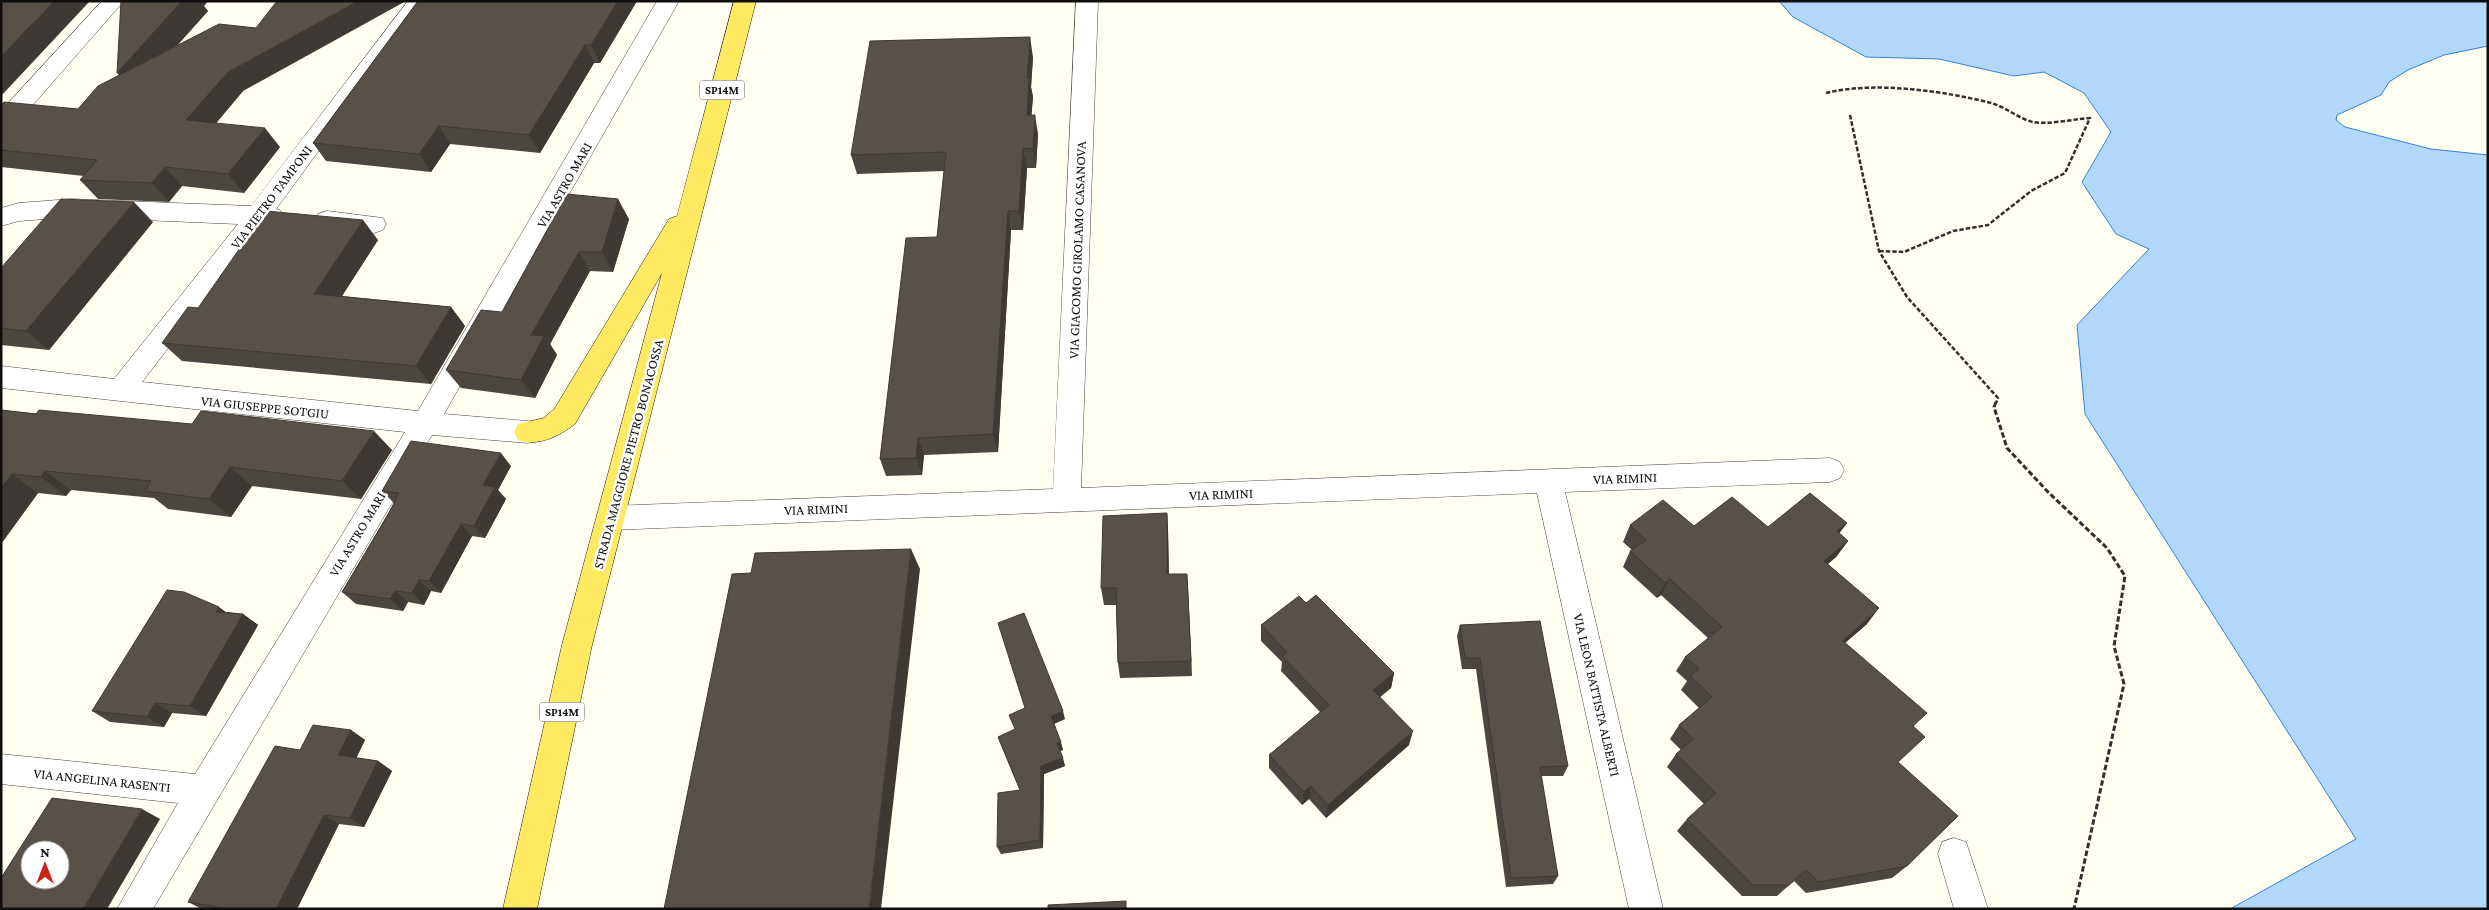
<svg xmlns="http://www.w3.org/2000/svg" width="2489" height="910" font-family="'Crimson Pro',serif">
	<rect width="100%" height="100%" fill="#fffef1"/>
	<!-- water -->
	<path fill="#b1d7fb" stroke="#3284d7" d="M1779,1H2488V46L2444,55L2408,70L2389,82L2381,95L2337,115L2336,120L2345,127L2431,149L2488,155V909H2230L2356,839L2085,414L2077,325L2149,249L2116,234L2082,182L2111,132L2084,93L2044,72L2014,76L1939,59L1866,57L1793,17Z"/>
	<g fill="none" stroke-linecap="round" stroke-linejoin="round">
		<!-- minor casing -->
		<g stroke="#424242" stroke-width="1">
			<g id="minor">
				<path d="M102,1H124L9,132L1,134V111Z"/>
				<path d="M408,1H429L276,209L280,210L283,216L280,222L264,225L142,382L418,411L657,1H679L444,414L528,421L538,424L542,432L538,440L528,443L432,435L153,909H117L178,803L1,784V754L195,774L405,432L1,388V366L114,379L238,224L71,217L19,221L1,226V208L19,203L71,199L251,206Z"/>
				<path d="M1076,1H1098L1081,488L1830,458L1840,462L1844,470L1840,478L1830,482L1565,492L1663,909H1629L1537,493L611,530L601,527L597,518L601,509L611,506L1053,489Z"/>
				<path d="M327,211L383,218L386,224L383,230L374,233L318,226L315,220L318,214Z"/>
				<path d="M1954,838L1966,842L1988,909H1954L1938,854L1942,842Z"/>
			</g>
		</g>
		<!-- major casing -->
		<g stroke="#202020" stroke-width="1">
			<path id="major" d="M734,1H756L592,645L537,909H503L562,645L662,273L575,424C559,436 538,447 518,440L514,432L518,424L544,418L555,408L669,219L677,216Z"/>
		</g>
		<!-- path-far1 -->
		<g stroke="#313131" stroke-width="2.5" stroke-dasharray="4.5 2" stroke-linecap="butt">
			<path d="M1826,93C1874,81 1944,91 1991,103C2006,107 2019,119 2033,122C2048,125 2074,119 2090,118L2065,173L2031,191L1988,225L1953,231L1904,252L1879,251"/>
			<path d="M1850,115L1879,251L1907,297L1998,398L1996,403"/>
		</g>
		<!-- path -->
		<path stroke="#313131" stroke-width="3" stroke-dasharray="5.5 2.5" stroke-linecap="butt" d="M1996,402L1994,407L2007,448L2049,493L2107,548L2125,576L2114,646L2124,684L2074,909"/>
		<!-- minor -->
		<use href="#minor" fill="#fff" fill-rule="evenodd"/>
		<!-- major -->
		<use href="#major" fill="#ffe961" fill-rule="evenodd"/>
	</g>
	<!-- wall -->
	<g fill="#4c4640">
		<path d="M121,1H208L204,6L208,11L177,45L243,91L216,123L280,147L244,193L182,186L169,202L98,199L80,180L84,176L1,167V105L78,109L119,75Z"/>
		<path d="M418,1H637L600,63H594L540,153L450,144L431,172L326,161L313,143Z"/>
		<path d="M1033,57L1031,87L1033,97L1031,115L1038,134L1036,168H1027L1023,230H1011L998,452L924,455L922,475L886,476L880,459L937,237L944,171L857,174L851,155Z"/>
		<path d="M567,194L629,219L613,272L590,271L550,344L557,355L535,398L461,388L446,370L502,312Z"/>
		<path d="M153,222L49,350L1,345V268Z"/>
		<path d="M378,240L342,296L451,307L465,326L431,384L182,361L162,343L198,308Z"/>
		<path d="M1,410L392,450L361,499L252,486L231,517L168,509L154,498L71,490L66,496L38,493L1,544Z"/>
		<path d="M511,466L498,490L506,499L485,538L472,536L441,593L431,591L424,605L408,602L403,611L356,604L342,592L394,503L382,491Z"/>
		<path d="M1167,513L1168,530L1169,574L1188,590L1192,676L1120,678L1118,663L1116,605H1104L1101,588Z"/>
		<path d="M1847,523L1839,533L1848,541L1836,557L1827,564L1867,624L1845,643L1913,726L1898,762L1907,866L1892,878L1806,893L1794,881L1777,896H1742L1677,831L1687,819L1704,804L1667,767L1676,754L1681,750L1670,739L1679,725L1699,708L1681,690L1687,681L1676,671L1685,657L1708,638L1661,595L1657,598L1623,567L1630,551L1632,550L1623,542L1630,525L1768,527Z"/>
		<path d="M1306,603L1394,673L1391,688L1380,697L1409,745L1326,818L1309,799L1302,805L1269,768V755L1320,712L1281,671L1282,662L1261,641V625Z"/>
		<path d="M227,612L243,614L258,625L206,716L172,713L164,727L110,722L92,711Z"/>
		<path d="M1460,625L1568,766L1563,776H1541L1558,876L1553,884L1506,887L1476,669H1462L1457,636Z"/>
		<path d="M1065,719L1054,724L1063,750L1060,751L1065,766L1044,774L1043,848L1001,854L997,847L1020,790L998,737Z"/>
		<path d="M351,730L365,740L356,758L378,761L392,771L364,827L339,824L297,909H202L188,902L300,750Z"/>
	</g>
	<!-- shaded-wall -->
	<g fill="#3e3934">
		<path d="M54,1H90L1,96V56Z"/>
		<path d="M182,1H208L204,6L208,11L135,93L117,73Z"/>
		<path d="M358,1H406L243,91L202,140L186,120L228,72Z"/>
		<path d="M618,1H637L600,63L591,45Z"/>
		<path d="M1030,37L1033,57L1031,87L1033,97L1030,135L1027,115V78Z"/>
		<path d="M585,45L594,63L540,153L529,135Z"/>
		<path d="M1035,115L1038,134L1036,168L1033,148Z"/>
		<path d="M439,126L450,144L431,172L419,154Z"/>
		<path d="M265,128L280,147L244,193L228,174Z"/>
		<path d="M1023,149L1027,168L1023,230L1019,211Z"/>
		<path d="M165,167L182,186L169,202L152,183Z"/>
		<path d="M618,199L629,219L613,272L602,252Z"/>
		<path d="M134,202L153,222L49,350L26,331Z"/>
		<path d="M1008,211L1011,230L998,452L993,434Z"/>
		<path d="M363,220L378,240L331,313L314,294Z"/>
		<path d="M579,252L590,271L550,344L557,355L535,398L521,380L531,335Z"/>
		<path d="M451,307L465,326L431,384L416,366Z"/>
		<path d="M374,431L392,450L361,499L342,481Z"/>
		<path d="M918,438L924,455L922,475L916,458Z"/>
		<path d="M501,453L511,466L498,490L506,499L485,538L474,526L483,485Z"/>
		<path d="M230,467L252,486L231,517L209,499Z"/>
		<path d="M45,471L71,490L66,496L41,477Z"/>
		<path d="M12,474L38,493L1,544V488Z"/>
		<path d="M1167,513L1168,530L1169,590L1167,574Z"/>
		<path d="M1847,523L1835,539L1837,531Z"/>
		<path d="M461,524L472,536L441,593L429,581Z"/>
		<path d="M1848,541L1836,557L1813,577L1824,561Z"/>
		<path d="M911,549L920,569L881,909H869Z"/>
		<path d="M1187,574L1188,590L1192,676L1191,661Z"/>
		<path d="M1670,579L1661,595L1657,598L1665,583Z"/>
		<path d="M419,580L431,591L424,605L412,593Z"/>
		<path d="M395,591L408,602L403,611L390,599Z"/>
		<path d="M219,607L234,618L216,612Z"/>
		<path d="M1879,608L1867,624L1831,655L1843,641Z"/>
		<path d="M243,614L258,625L206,716L190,706Z"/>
		<path d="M1394,673L1391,688L1370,705L1373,690Z"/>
		<path d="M155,703L172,713L164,727L147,717Z"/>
		<path d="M1063,711L1065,719L1053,724L1051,716Z"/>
		<path d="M351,730L365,740L353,765L338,755Z"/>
		<path d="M1413,731L1409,745L1326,818L1328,805Z"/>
		<path d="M1061,742L1063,750L1059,751L1057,743Z"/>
		<path d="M1063,758L1065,766L1044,774L1043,848L1040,840L1041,766Z"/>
		<path d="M378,761L392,771L364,827L350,818Z"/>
		<path d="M1311,786L1309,799L1302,805L1304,792Z"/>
		<path d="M142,809L160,819L107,909H83Z"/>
		<path d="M324,815L339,824L297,909H276Z"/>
	</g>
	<!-- building -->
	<g fill="#58514a" stroke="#3e3934" fill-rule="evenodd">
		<path d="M1,1H54L1,56Z"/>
		<path d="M121,1H182L117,73Z"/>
		<path d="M277,1H358L228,72L186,120L265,128L228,174L165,167L152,183L80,180L97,160L1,150V105L4,102L78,109L98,86L219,24L256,28Z"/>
		<path d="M418,1H618L591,45H585L529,135L439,126L419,154L313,143Z"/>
		<path d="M1030,37L1027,78H1029L1027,115H1035L1033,148L1023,149L1019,211H1008L993,434L918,438L916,458L880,459L906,238L937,237L946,152L851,155L870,41Z"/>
		<path d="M567,194L618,199L602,252H579L531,335L544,336L521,380L446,370L481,310L502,312Z"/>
		<path d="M61,199L134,202L26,331L1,328V268Z"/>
		<path d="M266,211L363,220L314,294L451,307L416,366L162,343L188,307L198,308Z"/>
		<path d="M1,410L36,414L39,410L192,424L201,411L374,431L342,481L230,467L209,499L145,491L151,481L45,471L41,477L12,474L1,488Z"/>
		<path d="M411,441L501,453L483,485L495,487L474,526L461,524L429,581L419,580L412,593L395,591L390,599L342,592L388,515L399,493L382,491Z"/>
		<path d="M1810,493L1847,523L1837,531L1848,541L1824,561L1879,608L1843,641L1927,713L1913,726L1925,737L1898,762L1958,816L1907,866L1819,882L1806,870L1789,885H1753L1687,819L1716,793L1676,754L1693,739L1679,725L1712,697L1690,676L1699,669L1685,657L1722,627L1670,579L1665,583L1630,551L1646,540L1630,525L1663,500L1694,526L1732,497L1768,527Z"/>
		<path d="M1167,513V574H1187L1191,661L1118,663L1116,588H1101L1103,516Z"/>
		<path d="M911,549L869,909H664L732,574L751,573L755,553Z"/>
		<path d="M167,590L184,592L219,607L216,612L243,614L190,706L155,703L147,717L92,711Z"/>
		<path d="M1316,595L1394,673L1373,690L1413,731L1328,805L1311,786L1304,792L1269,755L1329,705L1282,656L1287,652L1261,625L1299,596L1306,603Z"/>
		<path d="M1024,613L1063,711L1051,716L1061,742L1057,743L1063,758L1041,766L1040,840L997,847L998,793L1020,790L998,737L1015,729L1009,715L1025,708L998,623Z"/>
		<path d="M1540,621L1568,766L1540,767L1558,876L1511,878L1480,658H1465L1460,625Z"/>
		<path d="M313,725L351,730L338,755L378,761L350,818L324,815L276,909H228L188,902L275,746L300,750Z"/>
		<path d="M52,798L142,809L83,909H1V878ZM30,850H60V880H30Z"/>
		<path d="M1126,901V909H1048V905Z"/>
	</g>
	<g text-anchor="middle" stroke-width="5" stroke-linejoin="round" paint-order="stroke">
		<!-- shield labels -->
		<g fill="#fff" stroke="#575757" stroke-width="1">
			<rect x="699.5" y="80.5" width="45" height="19" rx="4"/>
			<rect x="539.5" y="702.5" width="45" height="19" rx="4"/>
		</g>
		<g font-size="12" font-weight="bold" fill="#0f0f0f">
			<text x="722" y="94">SP14M</text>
			<text x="562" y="716">SP14M</text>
		</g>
		<!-- street labels -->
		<g font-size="14" fill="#0f0f0f" stroke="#fff">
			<text transform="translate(564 185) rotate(-60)" y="5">VIA ASTRO MARI</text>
			<text transform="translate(271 197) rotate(-53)" y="5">VIA PIETRO TAMPONI</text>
			<text transform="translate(1077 250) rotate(-88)" y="5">VIA GIACOMO GIROLAMO CASANOVA</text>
			<text transform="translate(265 407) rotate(6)" y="5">VIA GIUSEPPE SOTGIU</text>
			<text transform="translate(628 454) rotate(-75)" y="5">STRADA MAGGIORE PIETRO BONACOSSA</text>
			<text transform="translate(1625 478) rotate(-2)" y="5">VIA RIMINI</text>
			<text transform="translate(1221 494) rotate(-2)" y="5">VIA RIMINI</text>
			<text transform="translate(816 509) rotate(-2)" y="5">VIA RIMINI</text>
			<text transform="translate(357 534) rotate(-59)" y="5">VIA ASTRO MARI</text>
			<text transform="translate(1597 695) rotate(77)" y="5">VIA LEON BATTISTA ALBERTI</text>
			<text transform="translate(102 780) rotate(6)" y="5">VIA ANGELINA RASENTI</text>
		</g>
	</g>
	<!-- border -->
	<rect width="2489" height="910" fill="none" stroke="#0f0f0f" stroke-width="5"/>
	<!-- north arrow -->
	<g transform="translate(45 865)"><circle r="24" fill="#ffffff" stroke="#9f9f9f"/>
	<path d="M0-4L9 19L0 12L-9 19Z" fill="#ca251b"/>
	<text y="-8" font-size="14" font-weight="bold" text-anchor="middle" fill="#0f0f0f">N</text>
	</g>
</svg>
